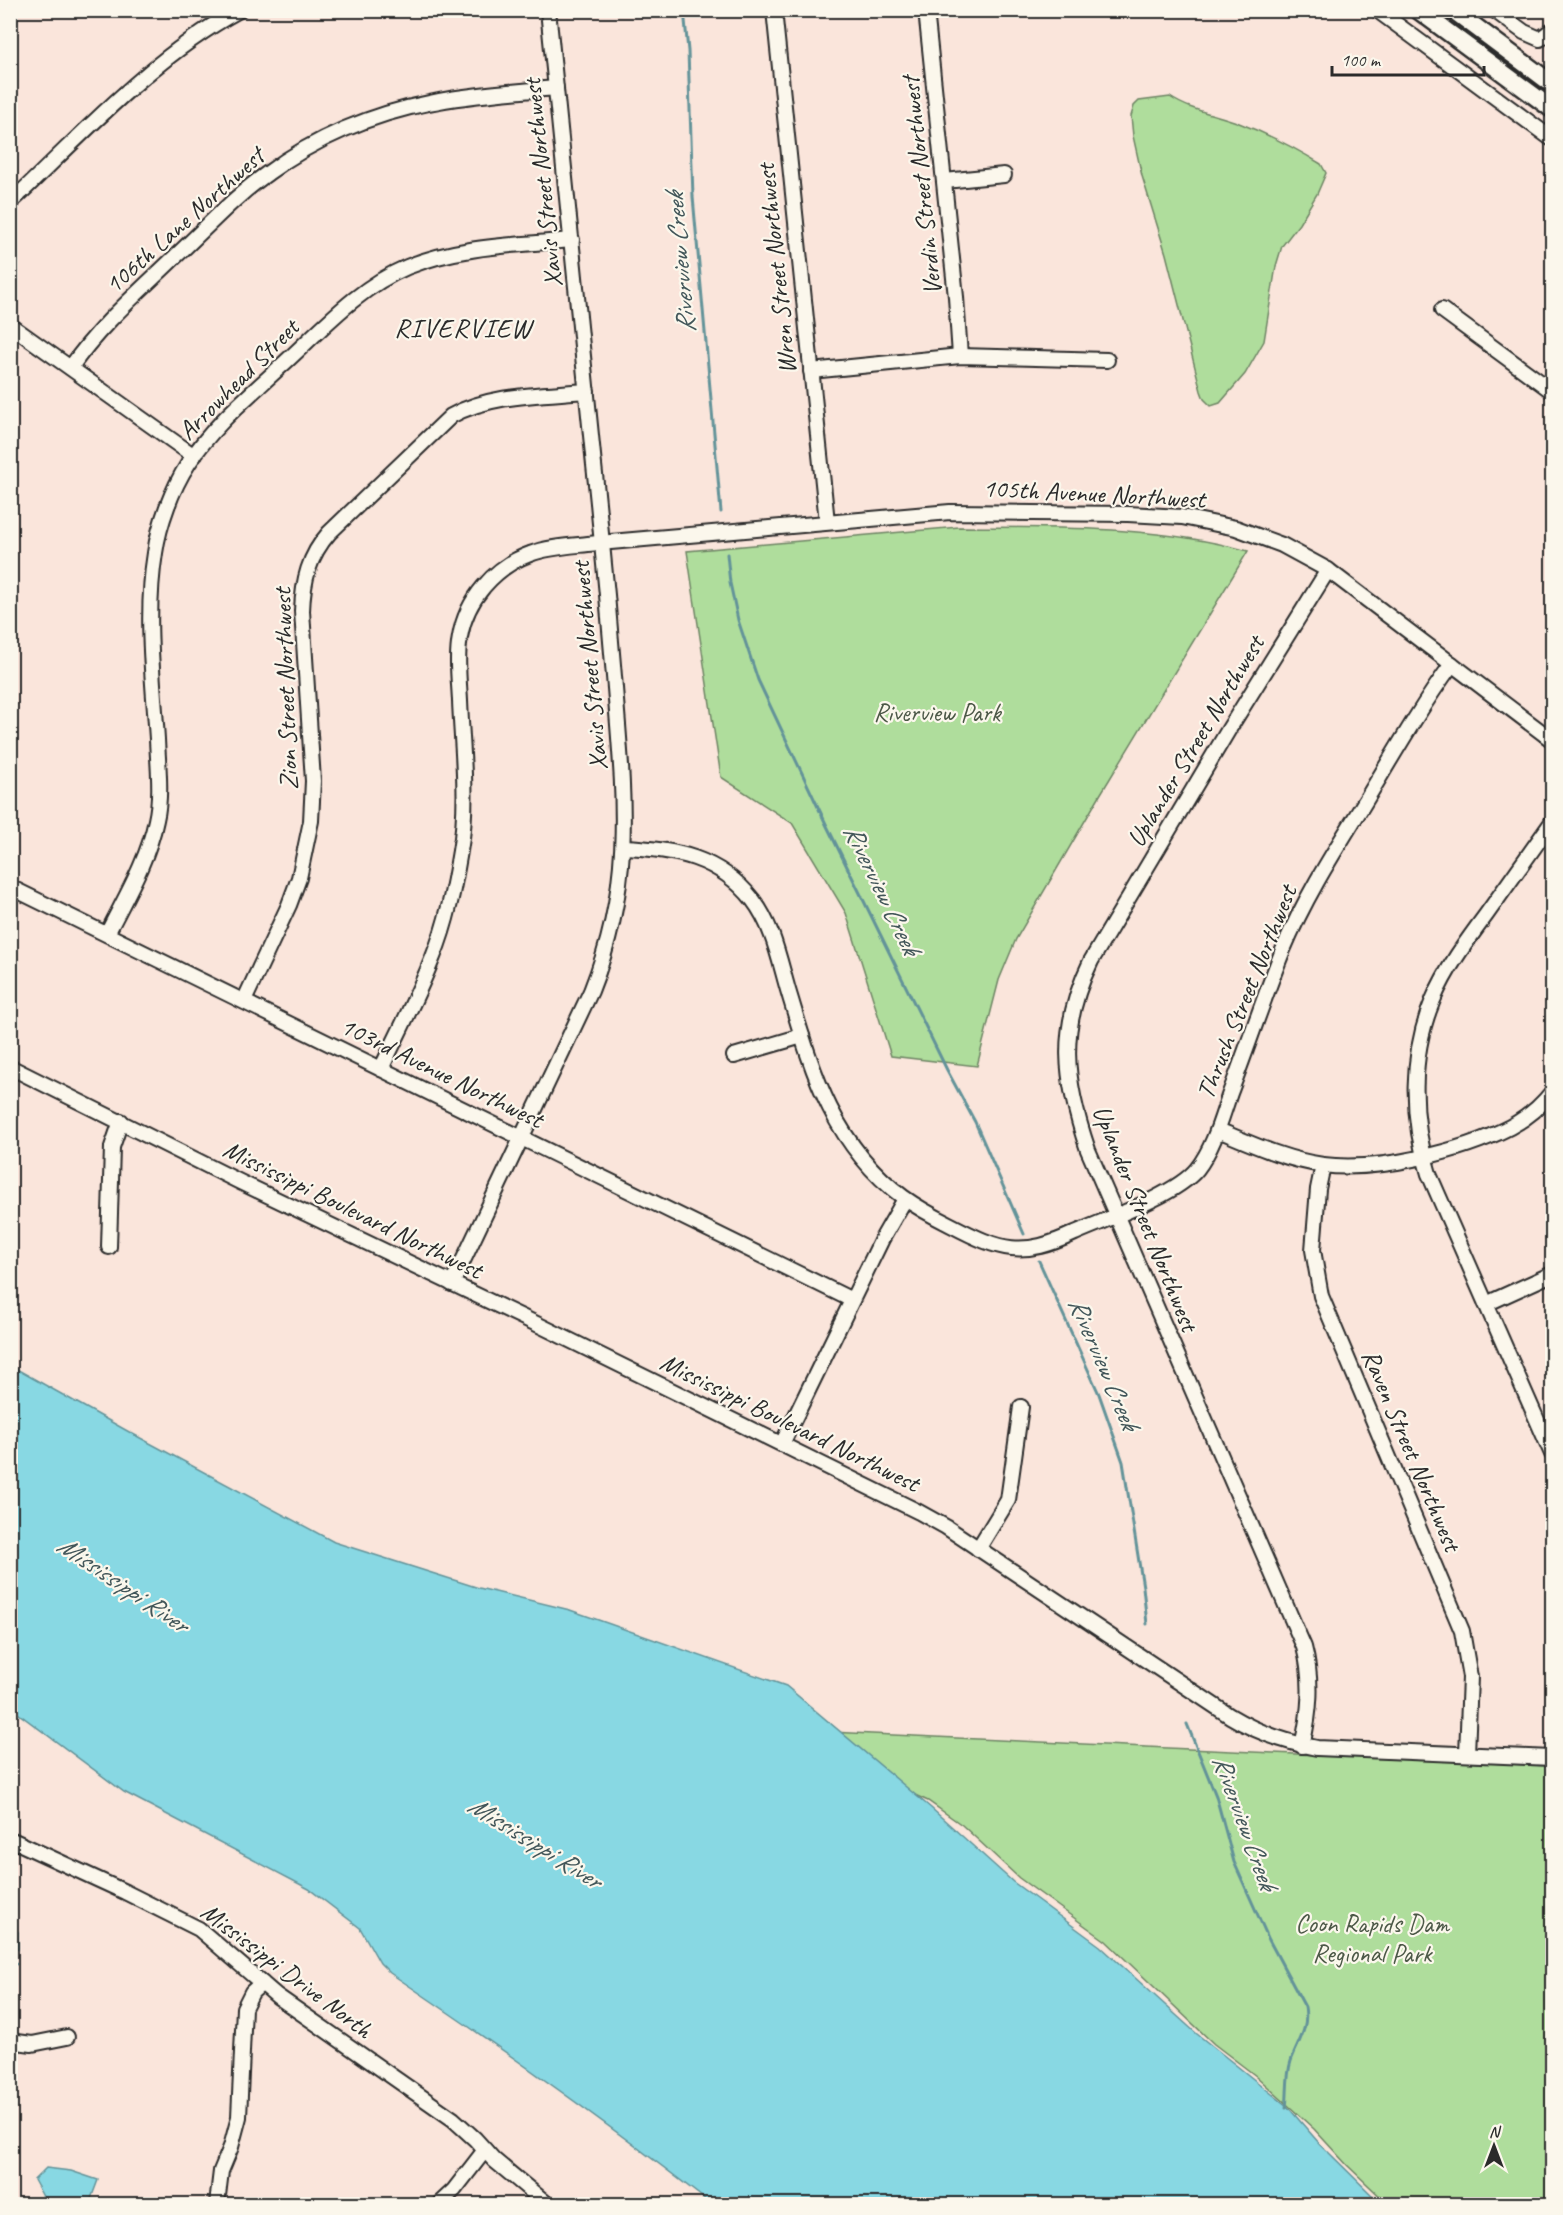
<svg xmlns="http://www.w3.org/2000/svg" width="1563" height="2215" font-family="Caveat,sans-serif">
	<rect width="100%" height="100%" fill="#fae5db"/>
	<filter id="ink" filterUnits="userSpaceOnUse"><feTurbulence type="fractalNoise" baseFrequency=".0167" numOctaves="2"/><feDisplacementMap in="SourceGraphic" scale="12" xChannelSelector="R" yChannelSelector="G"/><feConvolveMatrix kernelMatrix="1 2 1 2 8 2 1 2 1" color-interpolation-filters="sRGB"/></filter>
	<g filter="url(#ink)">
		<!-- green -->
		<g fill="#afdd9c" stroke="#6d8464" stroke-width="1.5">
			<path d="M1170,97C1191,111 1216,114 1239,123C1268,134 1295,148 1321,164L1326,173L1317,194L1299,224L1282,246L1276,266L1264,341L1245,374L1220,403L1211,406L1204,399L1201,391L1166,254L1142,176L1133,136L1131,116L1134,106L1139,101Z"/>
			<path d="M959,527C1055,528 1155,525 1248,551L1100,795L1016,939L999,980L977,1066L891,1056L846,913L792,823L721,777L687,551Z"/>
			<path d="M809,1731L1552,1766V2204H1388L1347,2165L1314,2129L1256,2076L1214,2044L1106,1941L1019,1878L962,1825L928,1801L856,1768Z"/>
		</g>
		<!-- water -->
		<g fill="#88d8e3" stroke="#639399" stroke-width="1.5">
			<path d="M11,1366L131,1433L334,1542L479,1588L570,1610L786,1686L931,1808L1013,1882L1100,1946L1197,2034L1287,2106L1319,2143L1381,2204H711C608,2123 500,2047 390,1973L380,1963L360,1928L309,1889L124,1792L11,1708Z"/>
			<path d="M10,1927L18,1932V1949L12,1951Z"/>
			<path d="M46,2168L71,2171L98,2180L89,2204H47L34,2180Z"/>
		</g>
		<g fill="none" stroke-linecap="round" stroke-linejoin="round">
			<!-- stream -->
			<g stroke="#639399" stroke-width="3">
				<path d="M684,10L688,51L693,197L721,512"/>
				<path d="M727,554L730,583L738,620L758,680L826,824L947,1070L975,1122L1024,1234"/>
				<path d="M1039,1261L1099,1394L1123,1462L1143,1587L1147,1624"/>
				<path d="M1187,1724L1216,1796L1234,1862L1269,1940L1305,2007C1309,2028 1298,2042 1291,2061C1286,2076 1288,2093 1286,2108"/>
				<path d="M10,1954L16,1964"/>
			</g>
			<!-- minor casing -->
			<g stroke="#2b2b2b" stroke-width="18">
				<g id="minor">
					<path d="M774,10L827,522"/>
					<path d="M926,10L956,297L960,356"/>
					<path d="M1377,10L1552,139"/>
					<path d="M1494,10L1524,32L1540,39L1552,30"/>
					<path d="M945,181L1004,175"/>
					<path d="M10,203C82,135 151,58 239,10"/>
					<path d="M1442,310L1552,391"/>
					<path d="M10,325L194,456"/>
					<path d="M71,367C100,325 140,291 177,255C206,228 235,196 268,173C315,138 372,114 429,103C471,94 514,92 556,88"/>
					<path d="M811,371L960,356L1107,360"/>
					<path d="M1552,822C1530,853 1508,884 1486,915C1466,942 1446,969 1433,1000C1410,1055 1411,1118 1429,1174L1552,1454"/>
					<path d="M623,847C675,849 719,857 753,900C773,926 779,959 788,990C812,1070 832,1144 903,1197C918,1208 935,1217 951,1225C1001,1251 1022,1258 1075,1233C1107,1219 1176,1195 1197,1169C1214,1147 1221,1119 1230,1093C1248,1046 1264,997 1283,950C1304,899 1334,852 1363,805C1392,757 1419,709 1452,664"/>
					<path d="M10,887L852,1300"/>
					<path d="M107,934C125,898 148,860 156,820C162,794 158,766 157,739C153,678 145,614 155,553C159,524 172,489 188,464C212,426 248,397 280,367C320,331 357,288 407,267C458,246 517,245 572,240"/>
					<path d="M244,1001L289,905L299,878L311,821L313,781L302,611C303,580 309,556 329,533L451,416C490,394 542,395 587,391"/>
					<path d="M734,1056L802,1036"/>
					<path d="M10,1067L240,1182L543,1327L919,1512L946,1527L1230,1716C1258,1733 1285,1742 1317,1748L1552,1758"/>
					<path d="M381,1069C399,1032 418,995 433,957C447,923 454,887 460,851C469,802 462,751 460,701C459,680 456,658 460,637C466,600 494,567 530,554C548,547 569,546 588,544L950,512L1128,514L1182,517L1236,528L1282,545L1328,570L1552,740"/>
					<path d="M1218,1130C1252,1144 1286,1160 1323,1165C1378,1172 1461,1152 1510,1127C1527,1118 1541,1106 1552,1092"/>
					<path d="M1323,1165L1318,1189L1313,1250L1321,1296L1462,1631L1470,1677L1467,1754"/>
					<path d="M109,1247L112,1147L121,1121"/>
					<path d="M452,1284L591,991C634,883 624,799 615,688C609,613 602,539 594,465C579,314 564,162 548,10"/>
					<path d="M1486,1304L1552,1274"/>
					<path d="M782,1444L882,1239L905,1199"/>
					<path d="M978,1549L1008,1500L1021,1407"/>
					<path d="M1302,1746C1310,1712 1313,1681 1304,1647L1088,1150C1064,1079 1058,1029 1091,961L1229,729L1328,570"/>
					<path d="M10,1839L125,1892L199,1929L277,1996L453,2119L475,2139L494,2160L547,2204"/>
					<path d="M10,2041L32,2044L67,2037"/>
					<path d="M217,2204L221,2171L231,2147L239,2117L244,2008L252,1992L262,1983"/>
					<path d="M439,2204L454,2190L485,2150"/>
				</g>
			</g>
			<!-- major casing -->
			<g stroke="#2b2b2b" stroke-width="21">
				<g id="major">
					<path d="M1418,10L1552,109"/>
					<path d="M1453,10L1552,84"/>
				</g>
			</g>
			<!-- minor -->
			<use href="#minor" stroke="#fbf7ec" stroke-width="14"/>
			<!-- major -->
			<use href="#major" stroke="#fbf7ec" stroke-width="16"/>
		</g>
	</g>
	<g text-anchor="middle" stroke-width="4.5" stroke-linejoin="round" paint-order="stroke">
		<!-- street labels -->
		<g font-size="26" fill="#2b2b2b" stroke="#fbf7ec">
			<text transform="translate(542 183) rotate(-96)" y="9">Xavis Street Northwest</text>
			<text transform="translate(921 186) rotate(-96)" y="9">Verdin Street Northwest</text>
			<text transform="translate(184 220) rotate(-42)" y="9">106th Lane Northwest</text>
			<text transform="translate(776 269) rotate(-96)" y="9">Wren Street Northwest</text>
			<text transform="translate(238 379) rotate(-45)" y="9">Arrowhead Street</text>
			<text transform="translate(1094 493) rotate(3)" y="9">105th Avenue Northwest</text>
			<text transform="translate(589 666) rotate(-95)" y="9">Xavis Street Northwest</text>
			<text transform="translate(285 689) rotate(-92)" y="9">Zion Street Northwest</text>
			<text transform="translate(1195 741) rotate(-59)" y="9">Uplander Street Northwest</text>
			<text transform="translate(1246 992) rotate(-68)" y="9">Thrush Street Northwest</text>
			<text transform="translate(442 1072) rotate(26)" y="9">103rd Avenue Northwest</text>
			<text transform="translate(353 1209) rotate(26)" y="9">Mississippi Boulevard Northwest</text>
			<text transform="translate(1146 1218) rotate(68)" y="9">Uplander Street Northwest</text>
			<text transform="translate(790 1422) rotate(26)" y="9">Mississippi Boulevard Northwest</text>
			<text transform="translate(1412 1450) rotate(67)" y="9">Raven Street Northwest</text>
			<text transform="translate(287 1970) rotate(37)" y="9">Mississippi Drive North</text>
		</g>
		<!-- park labels -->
		<g font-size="26" fill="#4c5847" stroke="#fbf7ec">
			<text x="937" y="721">Riverview Park</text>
			<text x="1372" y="1932">Coon Rapids Dam<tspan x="1372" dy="30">Regional Park</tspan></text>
		</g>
		<!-- water labels -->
		<g font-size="27" font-style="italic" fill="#425659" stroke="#fbf7ec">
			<text transform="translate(680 263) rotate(-95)" y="9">Riverview Creek</text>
			<text transform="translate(882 889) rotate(64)" y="9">Riverview Creek</text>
			<text transform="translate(1104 1363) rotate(67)" y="9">Riverview Creek</text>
			<text transform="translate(123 1584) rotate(34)" y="9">Mississippi River</text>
			<text transform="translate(1245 1822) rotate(70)" y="9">Riverview Creek</text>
			<text transform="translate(535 1842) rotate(32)" y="9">Mississippi River</text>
		</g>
		<!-- neighbourhood labels -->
		<g font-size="27" letter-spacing="1.5" fill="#2b2b2b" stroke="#fbf7ec">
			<text x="463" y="337">RIVERVIEW</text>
		</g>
	</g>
	<!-- margin -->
	<rect width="1563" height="2215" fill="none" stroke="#fbf7ec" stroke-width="36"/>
	<rect x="18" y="18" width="1527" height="2179" fill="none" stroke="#2b2b2b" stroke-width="2" filter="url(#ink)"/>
	<!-- north arrow -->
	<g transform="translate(1494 2146)" stroke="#fbf7ec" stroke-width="4.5" paint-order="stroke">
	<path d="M0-4.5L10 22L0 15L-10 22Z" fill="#2b2b2b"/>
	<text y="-9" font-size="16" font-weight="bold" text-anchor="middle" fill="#2b2b2b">N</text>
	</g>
	<!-- scale -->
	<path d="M1332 66v9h152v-9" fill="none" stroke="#2b2b2b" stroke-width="3"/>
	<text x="1341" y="66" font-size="18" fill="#2b2b2b" stroke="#fbf7ec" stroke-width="4.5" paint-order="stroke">100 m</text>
</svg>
